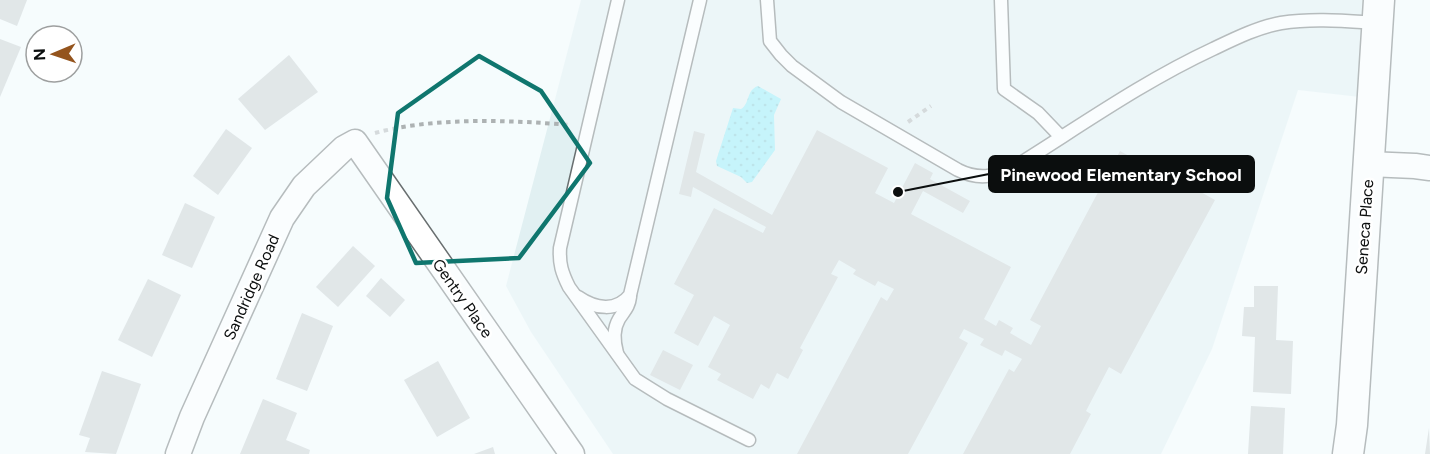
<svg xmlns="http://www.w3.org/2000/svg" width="1430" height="454" font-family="Figtree,sans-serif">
	<defs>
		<pattern id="park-dots" width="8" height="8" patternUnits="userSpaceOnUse" patternTransform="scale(1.5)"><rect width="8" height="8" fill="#8debf8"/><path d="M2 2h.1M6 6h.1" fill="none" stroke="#78c8d3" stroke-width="1.8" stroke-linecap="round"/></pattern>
	</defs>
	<rect width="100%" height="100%" fill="#f5fcfd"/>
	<!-- built -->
	<path fill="#e1f0f2" d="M581,0H1366L1360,97L1298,90L1212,349L1161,454H613L531,332L506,286Z"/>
	<!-- park -->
	<path fill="url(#park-dots)" d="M758,86L781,99L774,115L775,150L752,182L747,183L741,177L717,166L716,161L733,108L741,109C750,104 746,90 758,86Z"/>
	<!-- building -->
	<g fill="#c7cecf">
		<path d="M0,0H27L17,26L0,19Z"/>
		<path d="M0,39L21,47L0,97Z"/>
		<path d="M289,55L318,92L265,130L238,99Z"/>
		<path d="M226,129L252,148L218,195L193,176Z"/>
		<path d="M817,130L888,168L875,193L894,203L915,163L933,173L930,179L970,201L963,213L923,191L911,214L1011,267L984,319L996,326L999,320L1013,328L1010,333L1031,345L1041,326L1030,320L1120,151L1153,169L1158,161L1186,176L1183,182L1215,200L1121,374L1109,367L1086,411L1091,414L1070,454H963L1009,369L1014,372L1022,359L1005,350L1002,356L980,345L984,339L964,329L959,338L968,343L908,454H797L881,297L887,301L894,289L878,281L875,286L853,274L856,270L839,260L831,274L838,277L800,348L803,350L788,379L777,373L769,389L761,384L753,399L717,380L721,374L708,367L730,325L714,316L698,346L674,333L694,295L674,284L714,208L763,233L766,227L693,187L691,197L679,194L694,131L705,134L696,172L772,215Z"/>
		<path d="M185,203L215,217L192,268L162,255Z"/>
		<path d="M353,246L375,266L338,307L316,287Z"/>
		<path d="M381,278L405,300L390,317L366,296Z"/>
		<path d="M148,279L181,295L152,357L118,340Z"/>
		<path d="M1254,286H1278L1276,340L1293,341L1291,394L1253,392L1255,337L1242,336L1244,307H1254Z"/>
		<path d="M302,313L333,326L307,391L276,379Z"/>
		<path d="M663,350L693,365L680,390L650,375Z"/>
		<path d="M438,361L470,418L437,437L404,380Z"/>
		<path d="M102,371L141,384L116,454L85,452L90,438L79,435Z"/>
		<path d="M263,399L297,413L286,440L310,450L309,454H240Z"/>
		<path d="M1251,406L1285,408L1283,454H1248Z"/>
		<path d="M1429,428L1430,454H1425Z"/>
		<path d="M493,447L495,454H474Z"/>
	</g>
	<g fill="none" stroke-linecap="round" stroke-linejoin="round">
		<!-- service casing -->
		<g stroke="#696f70" stroke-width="15">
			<g id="service">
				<path d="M618,0L560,248C559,264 562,273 569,287L635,379L667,399L749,440"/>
				<path d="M767,0L770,41L781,55L792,66L841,102L958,170C978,180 994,177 1013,168C1079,127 1142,82 1213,49C1234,39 1258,27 1281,23C1313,18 1345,21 1377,23"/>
				<path d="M1001,0L1004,89L1038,113L1061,137"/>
				<path d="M578,297C595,309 617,312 630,295L700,0"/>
				<path d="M617,353C614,342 613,329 619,319C624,311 629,307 630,297"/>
			</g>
		</g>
		<!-- minor casing -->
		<g stroke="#696f70" stroke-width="27">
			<g id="minor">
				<path d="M1368,164L1415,166L1430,168"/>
				<path d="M178,454L192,417L282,218L304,186L344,148L355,142L572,454"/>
			</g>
		</g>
		<!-- tertiary casing -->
		<g stroke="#696f70" stroke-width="33">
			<path id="tertiary" d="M1348,454L1352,425L1379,0"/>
		</g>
		<!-- path -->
		<g stroke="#adb2b3" stroke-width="4" stroke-dasharray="4.5 4.5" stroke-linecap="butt">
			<path d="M908,122L931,106"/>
			<path d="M375,133C434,117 510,120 570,125"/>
		</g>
		<!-- service -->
		<use href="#service" stroke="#fff" stroke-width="12"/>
		<!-- minor -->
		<use href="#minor" stroke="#fff" stroke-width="24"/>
		<!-- tertiary -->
		<use href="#tertiary" stroke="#fff" stroke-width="30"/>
	</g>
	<!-- marked area -->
	<path d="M0 0H1430V454H0ZM479,56L541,91L590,163L519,258L416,263L387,198L398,113Z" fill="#f5fcfd" fill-opacity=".55" fill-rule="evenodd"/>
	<path fill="none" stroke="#0f766e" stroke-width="4.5" stroke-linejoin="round" d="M479,56L541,91L590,163L519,258L416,263L387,198L398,113Z"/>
	<g text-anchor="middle" stroke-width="5" stroke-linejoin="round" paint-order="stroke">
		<!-- street labels -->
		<g font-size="16" fill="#0b0e0e" stroke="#fff">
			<text transform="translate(1364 227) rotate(-86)" y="6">Seneca Place</text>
			<text transform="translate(251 287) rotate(-66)" y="6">Sandridge Road</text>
			<text transform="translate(463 298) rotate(55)" y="6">Gentry Place</text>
		</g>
	</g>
	<!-- callouts -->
	<path fill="none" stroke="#0b0e0e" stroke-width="2" d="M898 192L989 174"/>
	<circle fill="#0b0e0e" stroke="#fff" stroke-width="2" cx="898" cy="192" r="6"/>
	<rect fill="#0b0e0e" stroke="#0b0e0e" stroke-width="2" x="989" y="156" width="265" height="36" rx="6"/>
	<g font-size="18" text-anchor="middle" font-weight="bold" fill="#fff">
		<text x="1121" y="181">Pinewood Elementary School</text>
	</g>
	<!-- north arrow -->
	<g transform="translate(54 54) rotate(268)"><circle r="28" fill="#ffffff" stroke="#9d9f9f" stroke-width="1.5"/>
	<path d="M0-4.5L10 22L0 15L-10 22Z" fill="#94541d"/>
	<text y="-9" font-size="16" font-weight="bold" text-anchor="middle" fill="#0b0e0e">N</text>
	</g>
</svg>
